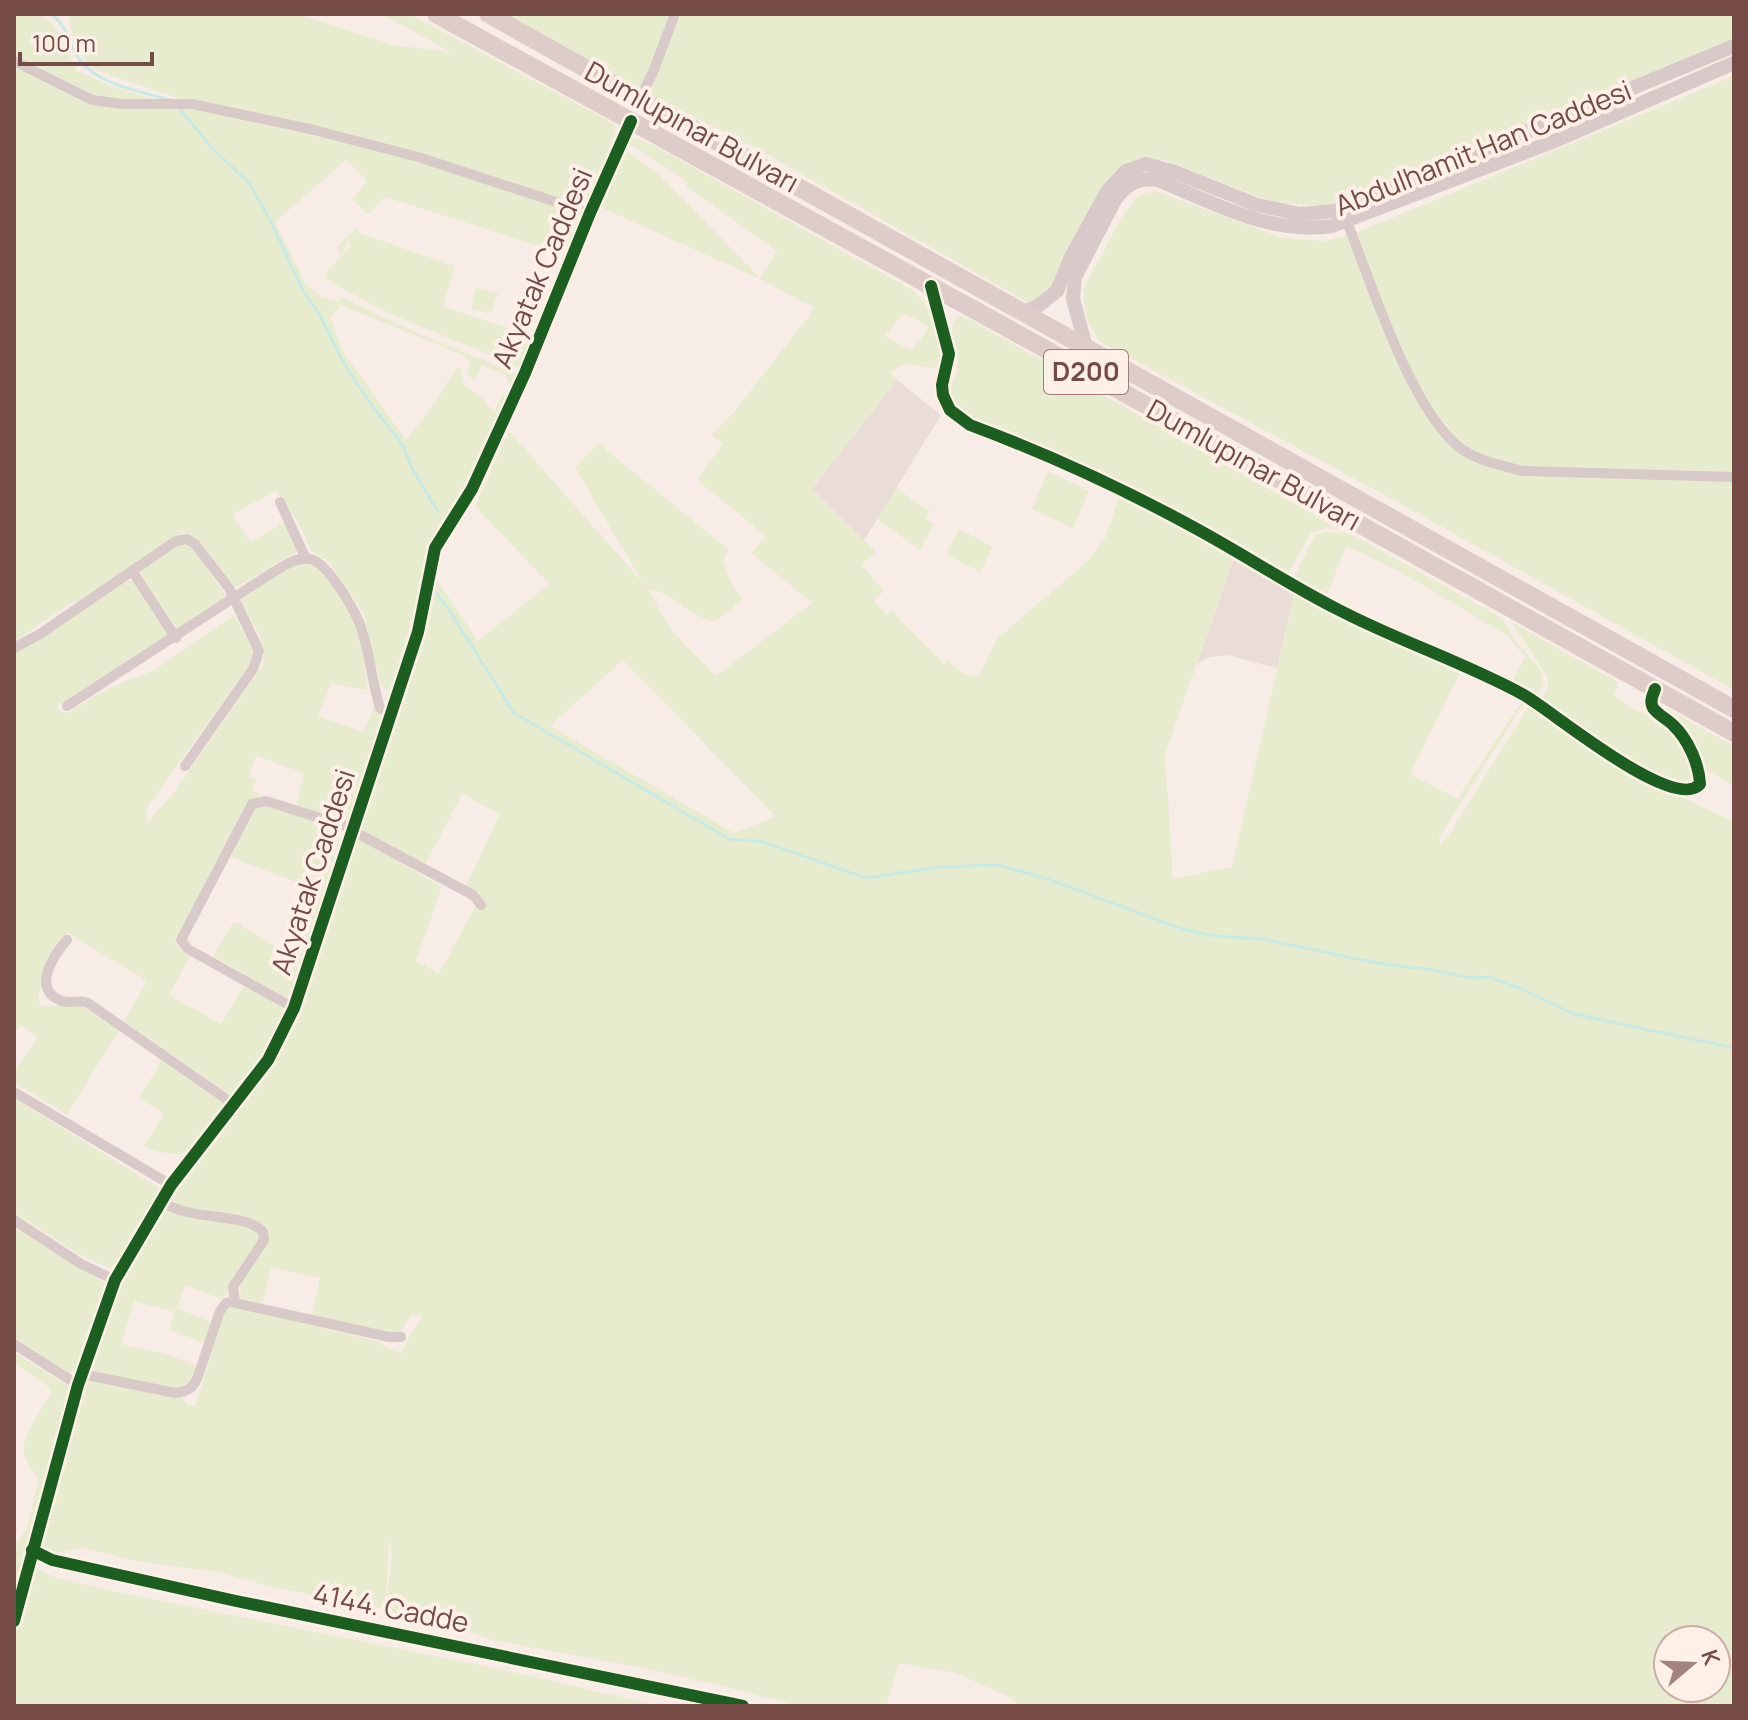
<svg xmlns="http://www.w3.org/2000/svg" width="1748" height="1720" font-family="Manrope,sans-serif">
	<rect width="100%" height="100%" fill="#f7ece6"/>
	<!-- industrial -->
	<g fill="#eadcd7">
		<path d="M897,380L941,415L864,540L812,489Z"/>
		<path d="M1235,555L1295,591L1277,668L1228,655L1210,657L1197,664Z"/>
	</g>
	<!-- green -->
	<g fill="#e8eccf" fill-rule="evenodd">
		<path d="M14,14H38L54,25L77,71L113,87L155,99C92,107 66,84 14,57Z"/>
		<path d="M68,14H297L393,45L451,52L382,14H410L607,120L616,127L615,134L588,203L582,205L408,151L178,98L112,76L94,69L84,59L72,34Z"/>
		<path d="M505,14H1734V41L1342,203L1327,206L1274,203L1165,160L1137,161L1125,165L1110,177L1098,196L1054,291L1029,303L754,147L656,98Z"/>
		<path d="M14,63L97,106L182,107L361,146L420,162L577,214L581,219L567,255L385,197L368,215L352,199L367,181L346,160L275,222L306,284L321,297L337,301L341,297L417,333L520,375L515,385L510,384L505,375L482,365L473,381L467,372L470,362L465,356L341,305L330,317L344,353L406,440L430,410L459,365L464,385L483,399L494,412L502,395H508L476,471L461,500L428,551L404,660L391,688L386,690L380,683L364,614L329,562L311,551L299,523L276,491L232,514L250,542L285,522L298,552C275,561 258,578 235,587L200,542L183,532L83,599L69,604L14,642Z"/>
		<path d="M1734,76V690L1403,505L1099,341L1086,317L1083,289L1124,213L1139,195L1155,191L1283,238L1327,241L1363,230Z"/>
		<path d="M634,137L655,146L914,291C931,309 948,334 945,360L934,368L904,364L890,372L897,380L812,489L876,552L861,565L884,591L874,601L887,615L892,611L944,664L947,659C956,670 965,676 979,676C987,662 990,648 1000,636L1088,561L1105,539L1119,499L1126,496L1235,555L1165,754L1173,879L1232,867L1295,591L1461,671L1410,774L1457,799L1522,701L1524,703L1439,838L1441,844L1448,836L1529,706L1667,790L1734,822L1733,1706H1018L1012,1698L955,1673L899,1663L886,1706H799L731,1688L637,1667L488,1639L449,1624L445,1628L390,1614L386,1608L392,1553L389,1537L386,1595L381,1608L267,1586L218,1572L136,1561L84,1548L58,1553L45,1549L40,1544L85,1385L93,1380L182,1398L186,1404L195,1407L224,1313L232,1306L380,1342L387,1348L402,1353L410,1334L422,1319L421,1315L410,1316L402,1330L397,1333L312,1316L320,1278L271,1268L262,1306L241,1297L240,1288L266,1231L171,1205L173,1194L179,1184L274,1065L287,1041L308,991L354,835L442,887L416,961L439,973L477,904L468,899L466,886L500,814L462,794L425,865L358,830L433,574L478,641L549,584L475,506L509,431L643,583L575,468L598,443L729,550L723,559L731,583L743,599L716,621C687,618 673,591 648,589L671,630L716,676L812,603L751,553L766,536L697,480L723,444L711,435L734,412L815,308L760,279L600,207L623,149L659,174L760,278L777,251L686,186L688,182L629,143ZM904,313L929,327L912,351L885,336ZM623,660L775,816V817L734,833L550,726ZM1668,1640H1716V1688H1668Z"/>
		<path d="M357,228L359,233L455,266L443,306L535,337L523,369L377,308L330,281L326,277L327,272L351,246L349,238L342,255L336,248Z"/>
		<path d="M476,288L498,293L491,313L471,309Z"/>
		<path d="M960,316L971,320L1341,530L1326,528L1310,534L1289,573L1285,574L1103,476L1071,460L976,424L958,410L950,391C953,380 958,372 958,360C958,344 946,333 956,317Z"/>
		<path d="M1048,471L1089,491L1073,528L1032,509Z"/>
		<path d="M896,488L930,512L926,519L934,524L920,550L877,519Z"/>
		<path d="M959,529L993,547L980,572L946,554Z"/>
		<path d="M1327,532L1351,534L1502,618L1515,640L1540,670L1544,684L1540,690L1531,696L1510,686L1525,657L1506,635L1399,571L1346,546L1325,600L1298,584L1295,575L1315,535Z"/>
		<path d="M184,543H191L227,598L177,629L137,571Z"/>
		<path d="M308,563C331,572 350,611 358,633C364,651 365,672 368,690L331,684L318,716L364,732L374,707L383,716L347,822L296,806L304,773L256,756L249,776L257,779L252,791L261,794L249,803L197,906L174,944L192,953L169,995L221,1024L245,984L287,1011L259,1064L233,1097L124,1021L147,981L68,933L47,961L44,985L41,987L38,997L41,1006L73,1005L85,1008L119,1030L67,1115L14,1082V1072L38,1037L20,1025L14,1033V654L126,581H132L169,635L57,706L60,711L67,713L107,689L155,670L234,615L254,651L249,666L146,809L147,823L174,792L263,665C268,642 251,620 239,602C260,587 282,565 308,563Z"/>
		<path d="M1511,622L1616,681L1618,686L1614,695C1653,729 1687,712 1691,781L1688,785C1640,781 1586,736 1548,708L1541,700L1548,688L1547,676Z"/>
		<path d="M1660,705L1734,746V786L1708,771L1683,723L1660,708Z"/>
		<path d="M266,803L343,829L290,1000L213,956L234,921L288,954L311,888L231,857L253,807Z"/>
		<path d="M163,1058L231,1104L193,1153C175,1155 161,1154 144,1146L164,1114L139,1098Z"/>
		<path d="M14,1098L162,1190L113,1270L80,1255L14,1212Z"/>
		<path d="M166,1210L244,1226L256,1231L260,1237L227,1293L221,1299L185,1285L177,1308L213,1323L204,1342L169,1330L174,1312L134,1301L121,1344L162,1353L196,1365C193,1378 192,1385 179,1390L96,1373L92,1367C105,1310 130,1256 166,1210Z"/>
		<path d="M14,1227L106,1284V1291L79,1369L68,1373L14,1337Z"/>
		<path d="M14,1352L71,1388L14,1596V1546L27,1529L39,1479C34,1472 28,1465 25,1457C18,1439 42,1409 51,1394L49,1387L14,1363Z"/>
		<path d="M33,1568L54,1577L112,1591L509,1671L660,1706H14V1635Z"/>
	</g>
	<g fill="none" stroke-linecap="round" stroke-linejoin="round">
		<!-- stream -->
		<g stroke="#c7eae5" stroke-width="3">
			<path d="M51,14C70,28 67,43 80,60C100,86 140,91 170,100"/>
			<path d="M180,109L211,147L250,184L271,222L303,291L320,315L341,358L362,392L403,446L412,468L438,512"/>
			<path d="M432,588L447,607L514,713L729,839L763,842L866,878L940,867L999,865L1048,879L1182,929L1215,936L1263,939L1377,963L1432,970L1471,978L1489,977L1517,987L1574,1014L1734,1048"/>
		</g>
		<!-- street -->
		<g stroke="#d8cac8" stroke-width="10">
			<path d="M14,61L92,100L122,104H192L314,130L418,157L590,213"/>
			<path d="M640,98L653,72L675,14"/>
			<path d="M1347,222C1371,282 1410,408 1459,447C1476,461 1502,465 1522,471L1734,477"/>
			<path d="M931,286L949,354L942,385L943,395L950,410L970,425C1048,454 1122,488 1195,528C1243,554 1288,584 1337,609C1398,641 1464,662 1524,695C1551,710 1674,814 1700,784C1699,764 1688,739 1673,725C1667,719 1658,715 1653,708C1649,701 1653,695 1655,689"/>
			<path d="M280,502L306,559"/>
			<path d="M176,638L132,571L176,541L187,539L195,544L229,588L259,651L253,669L185,766"/>
			<path d="M14,648L40,634L132,571"/>
			<path d="M67,706L275,571C286,565 296,557 310,559C327,562 352,606 359,622C370,649 371,680 380,708L390,714"/>
			<path d="M351,830L473,895L481,905"/>
			<path d="M67,940C54,955 30,990 62,1001C71,1004 79,999 88,1003L235,1105"/>
			<path d="M294,1008L188,949L181,940L252,804L266,801L352,828"/>
			<path d="M14,1092L171,1185"/>
			<path d="M163,1202C190,1222 244,1211 263,1232L264,1240L233,1287L235,1302"/>
			<path d="M14,1220L81,1264L115,1280"/>
			<path d="M14,1344L78,1385"/>
			<path d="M82,1374L175,1393C186,1392 192,1389 197,1379L220,1311L226,1303L231,1302L389,1337H401"/>
			<path d="M32,1550L52,1560L236,1601L743,1706"/>
			<path d="M14,1621L78,1385L115,1280L171,1185L268,1060L294,1008L418,632L435,548L472,489L525,373L590,213L631,121"/>
		</g>
		<!-- secondary -->
		<g stroke="#d8cac8" stroke-width="14">
			<path d="M1023,312L1038,306L1057,291L1071,257L1108,190L1126,171L1146,164L1175,172L1257,205L1300,214L1335,211L1734,46"/>
			<path d="M1086,347L1073,299L1075,277L1115,200C1126,184 1139,177 1158,180C1214,203 1270,235 1332,226L1552,142L1734,63"/>
		</g>
		<!-- highway -->
		<g stroke="#deccc9" stroke-width="18">
			<path d="M436,14L1011,330L1734,733"/>
			<path d="M488,14L1734,709"/>
		</g>
		<!-- cycleway casing -->
		<g stroke="#fff0e7" stroke-width="17">
			<g id="cycleway">
				<path d="M931,286L949,354L942,385L943,395L950,410L970,425C1048,454 1122,488 1195,528C1243,554 1288,584 1337,609C1398,641 1464,662 1524,695C1551,710 1674,814 1700,784C1699,764 1688,739 1673,725C1667,719 1658,715 1653,708C1649,701 1653,695 1655,689"/>
				<path d="M32,1550L52,1560L236,1601L743,1706"/>
				<path d="M14,1621L78,1385L115,1280L171,1185L268,1060L294,1008L418,632L435,548L472,489L525,373L590,213L631,121"/>
			</g>
		</g>
		<!-- cycleway -->
		<use href="#cycleway" stroke="#1b5e20" stroke-width="12"/>
	</g>
	<g text-anchor="middle" stroke-width="8" stroke-linejoin="round" paint-order="stroke">
		<!-- shield labels -->
		<rect fill="#fff0e7" stroke="#9f7c76" stroke-width="2" x="1044" y="350" width="84" height="44" rx="6"/>
		<g font-size="26" font-weight="bold" fill="#764b45">
			<text x="1086" y="381">D200</text>
		</g>
		<!-- street labels -->
		<g font-size="28" fill="#764b45" stroke="#fff0e7">
			<text transform="translate(692 127) rotate(29)" y="10">Dumlupınar Bulvarı</text>
			<text transform="translate(1483 148) rotate(-22)" y="10">Abdulhamit Han Caddesi</text>
			<text transform="translate(542 268) rotate(-67)" y="10">Akyatak Caddesi</text>
			<text transform="translate(1254 465) rotate(29)" y="10">Dumlupınar Bulvarı</text>
			<text transform="translate(313 872) rotate(-72)" y="10">Akyatak Caddesi</text>
			<text transform="translate(391 1608) rotate(11)" y="10">4144. Cadde</text>
		</g>
	</g>
	<!-- border -->
	<rect width="1748" height="1720" fill="none" stroke="#764b45" stroke-width="32"/>
	<!-- north arrow -->
	<g transform="translate(1692 1664) rotate(71)"><circle r="38" fill="#fff0e7" stroke="#c8aea6" stroke-width="2"/>
	<path d="M0-6L14 30L0 20L-14 30Z" fill="#a3837d"/>
	<text y="-12" font-size="22" font-weight="bold" text-anchor="middle" fill="#764b45">K</text>
	</g>
	<!-- scale -->
	<path d="M20 52v12h132v-12" fill="none" stroke="#764b45" stroke-width="4"/>
	<text x="32" y="52" font-size="24" fill="#764b45" stroke="#fff0e7" stroke-width="6" paint-order="stroke">100 m</text>
</svg>
